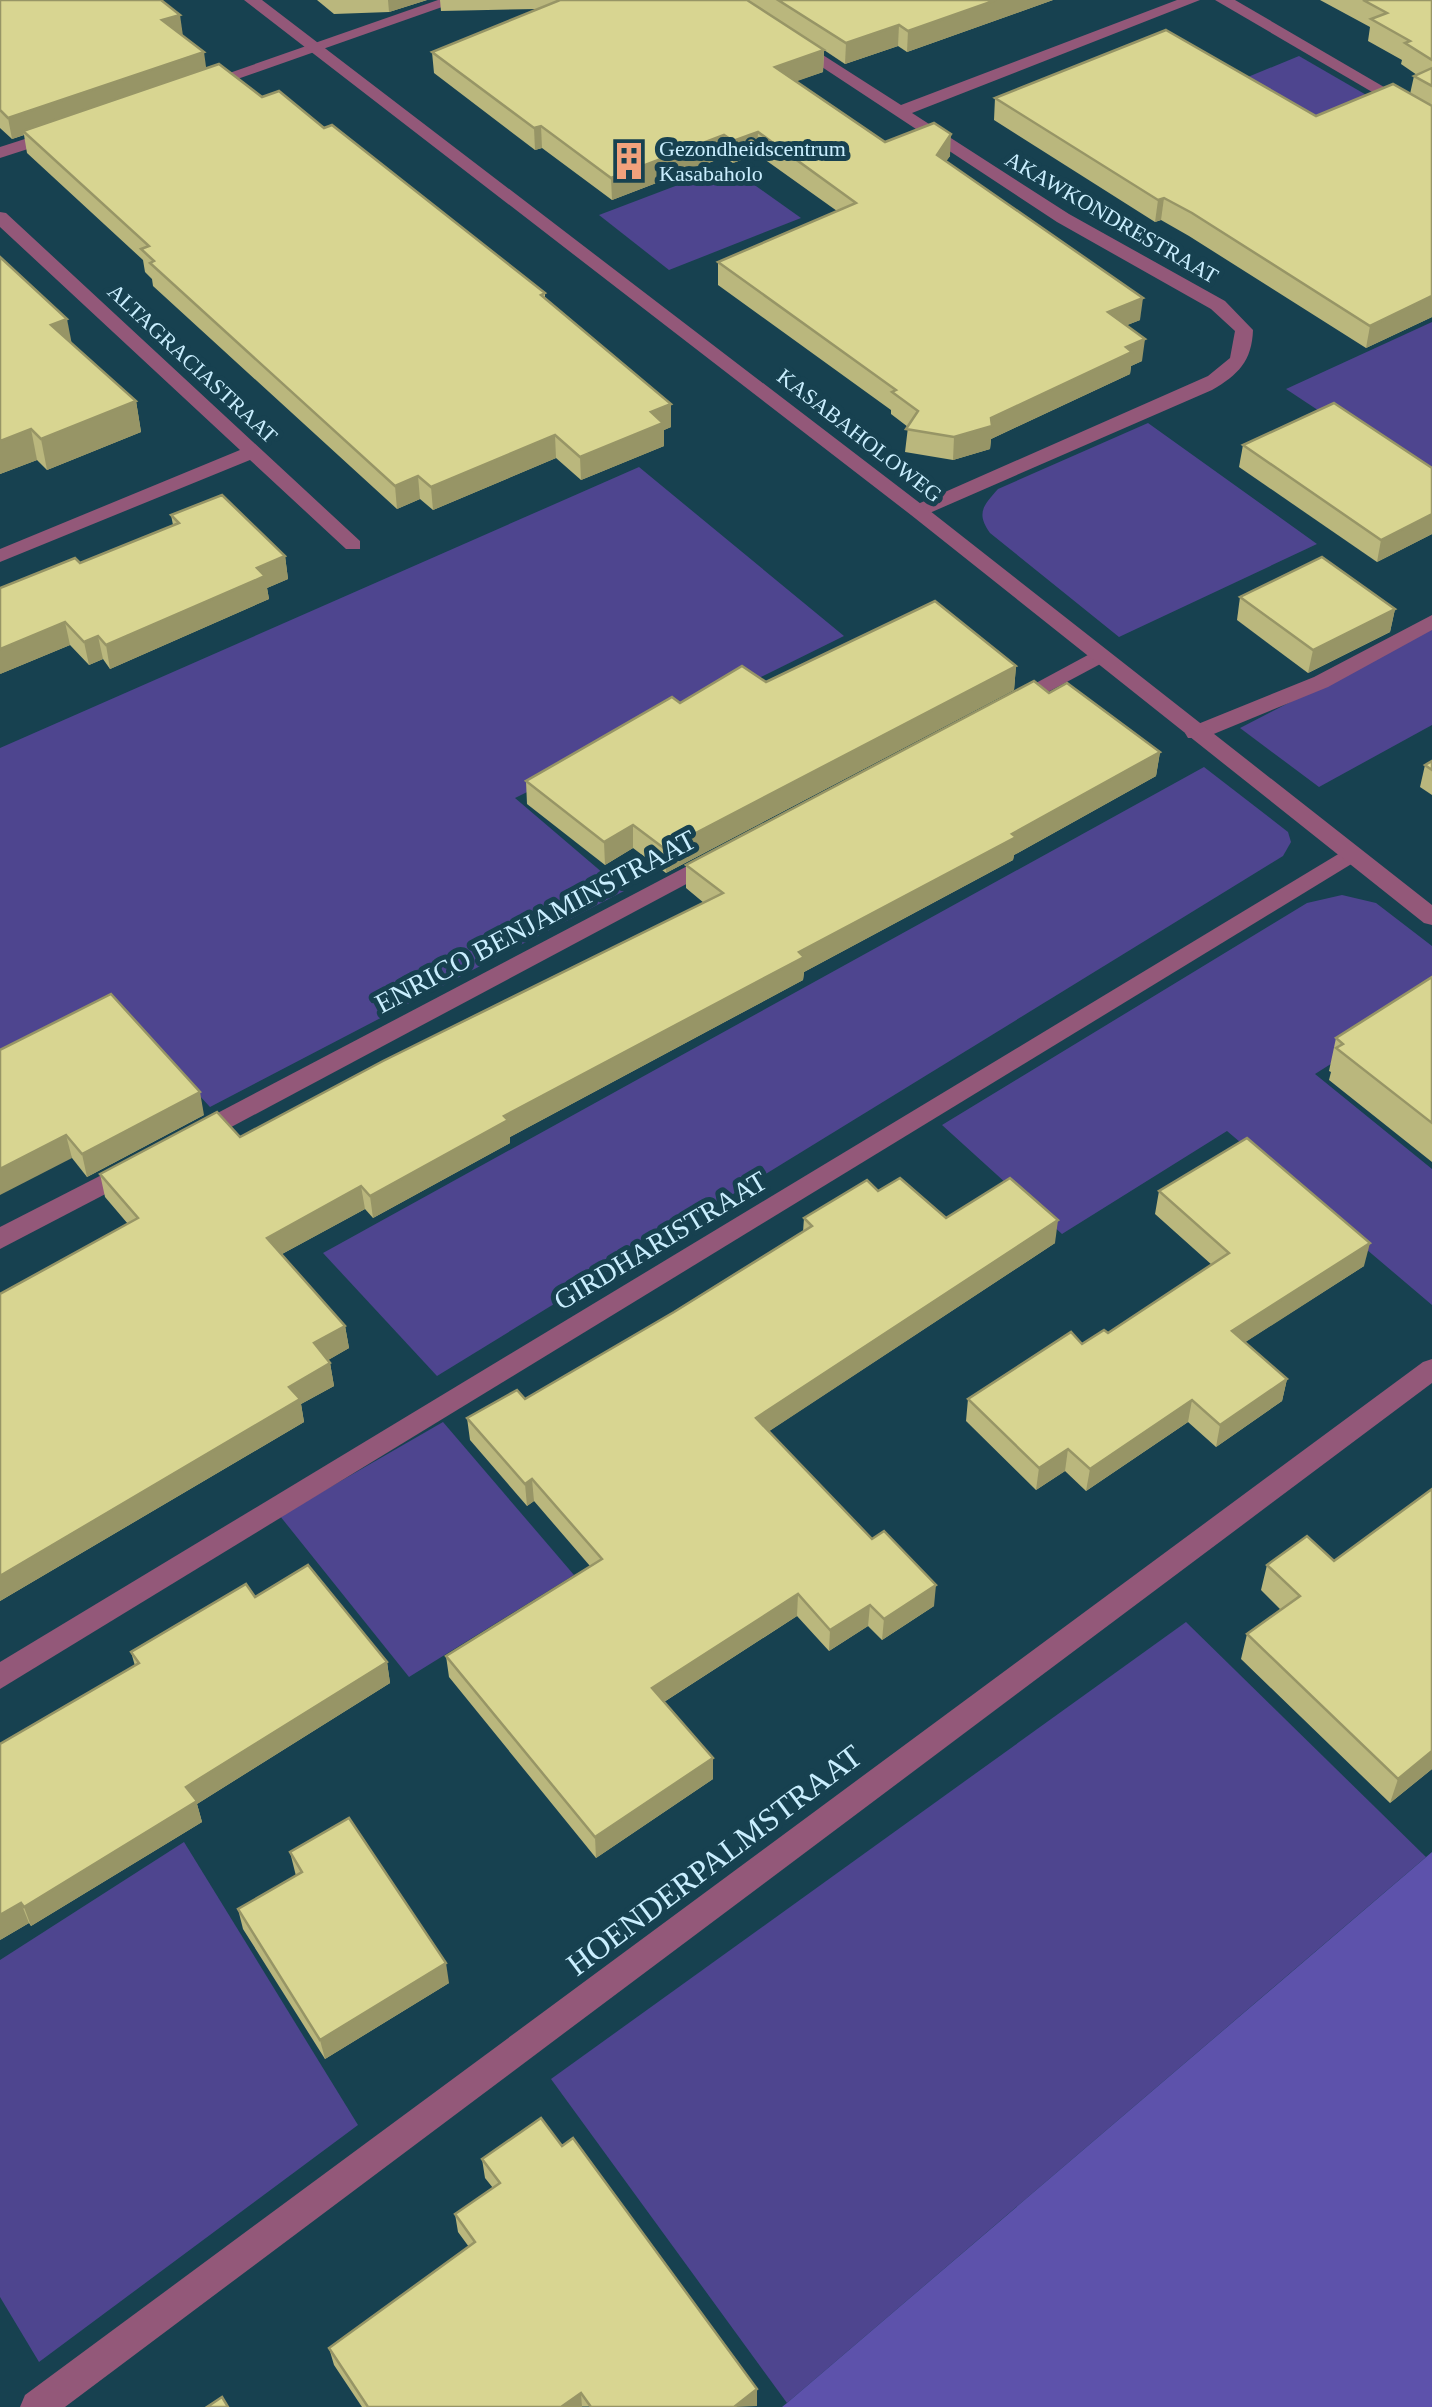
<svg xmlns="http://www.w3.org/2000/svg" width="1432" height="2407" font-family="'Times New Roman',serif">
	<rect width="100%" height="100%" fill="#174150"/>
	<!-- green -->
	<g fill="#4e458f">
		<path d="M1299,56L1375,100L1236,156L1163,112Z"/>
		<path d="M728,166L801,218L669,270L599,215Z"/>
		<path d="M1432,322V481L1428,483L1286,389Z"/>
		<path d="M1148,423L1317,544L1119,637L990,533C976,513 983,506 998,489Z"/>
		<path d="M639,467L844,636L515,798L624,891L210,1107L108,997L0,1050V748Z"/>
		<path d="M1432,629V725L1319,787L1240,728Z"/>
		<path d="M1204,767L1288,832L1291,842L1283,856L437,1376L323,1253Z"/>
		<path d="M1342,895L1376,903L1432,946V1000L1315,1074L1432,1169V1305L1227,1131L1062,1234L942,1125L1307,903Z"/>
		<path d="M443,1422L574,1575L409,1677L280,1516Z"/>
		<path d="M1186,1622L1426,1857L787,2403L551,2079Z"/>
		<path d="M184,1842L358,2125L39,2362L0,2297V1960Z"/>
	</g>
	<!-- forest -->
	<path fill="#5d52ab" d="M1432,1852V2407H782L787,2403Z"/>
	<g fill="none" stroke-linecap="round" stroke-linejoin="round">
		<!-- service -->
		<path fill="#935879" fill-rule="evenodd" d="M1432,615V630L1328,687L1204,738H1188L1185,733L1188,728L1314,677Z"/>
		<!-- minor -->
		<g fill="#935879" fill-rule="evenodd">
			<path d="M438,0H462L209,89L195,85Z"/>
			<path d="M1177,0H1200L912,113L1069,214L1225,301L1253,330C1252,361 1238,375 1212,390L925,515H911V507L1208,376L1230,358L1235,331L1211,309L1057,222L787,44L801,41L901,105Z"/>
			<path d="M1215,0H1235L1432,115V127Z"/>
			<path d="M56,129L65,134L62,138L0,158V147Z"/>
			<path d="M0,212L6,213L360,541V549H346L250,460L0,562V549L240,450L0,227Z"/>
			<path d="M1099,649L1109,656L1106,661L1018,708H1002L999,703Z"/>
			<path d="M1350,847L1358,850L1361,855L1358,860L0,1689V1662Z"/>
			<path d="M714,852L725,860L722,865L207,1140H189L186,1134L189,1128Z"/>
			<path d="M131,1160L140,1162L143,1169L140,1176L0,1249V1227Z"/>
			<path d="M1432,1359V1383L65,2407H20L25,2395L1423,1362Z"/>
		</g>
		<!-- tertiary -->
		<path fill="#935879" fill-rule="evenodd" d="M244,0H262L925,507L1432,905V925L1424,923L911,515Z"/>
	</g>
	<!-- wall -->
	<g fill="#bab77d">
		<path d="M0,0L182,36L206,68L324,128L545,293V298L671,427L664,430V446L581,480L556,458L433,510L420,499L397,509L153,286L152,279L145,272L143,260L27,153L24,135L12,139L0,128Z"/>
		<path d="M317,0H427L389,12L334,14Z"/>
		<path d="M440,0H1053L907,52L898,46L845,64L824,50L823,72L796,81L885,142L950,156L946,161L1140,320L1127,325L1142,361L1131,366L1130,374L991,439L990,449L953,460L905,452L908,427L891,414V410L718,285V262L837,211L757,154L733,163L724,157L612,200L542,148L535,150L434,73L432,52L538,9L441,11Z"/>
		<path d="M1320,0H1432V317L1366,348L1189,236L1161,220L1155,222L994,120L995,98L1316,116L1410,94L1414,76L1417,75L1401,64L1402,60L1368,41L1370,27Z"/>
		<path d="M0,257L71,343L136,401L141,432L47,470L37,460L0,474Z"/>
		<path d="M1243,445L1432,468V534L1377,562L1239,467Z"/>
		<path d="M171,515L285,556L288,579L267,588L269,599L110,669L103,659L89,665L70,645L0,674L80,563L173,525Z"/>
		<path d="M1240,597L1395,609L1390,632L1308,673L1237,620Z"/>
		<path d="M1016,666L1014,690L666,873L633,848L605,865L527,804L526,781L680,703L766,682Z"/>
		<path d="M1049,693L1160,752L1156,776L1014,855L1013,860L804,972L803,980L510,1137V1143L373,1218L365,1209L282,1254L345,1326L349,1348L328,1360L330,1363L334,1386L301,1404L304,1422L0,1601V1294L128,1224L105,1197L100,1174L240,1137L704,903L686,888V865Z"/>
		<path d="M1432,761V795L1420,787L1425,765Z"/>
		<path d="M1432,977V1162L1329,1080L1331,1072L1329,1071L1336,1038Z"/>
		<path d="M0,1050L204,1115L87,1177L72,1158Z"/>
		<path d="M878,1191L946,1218L1055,1243L769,1431L934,1606L882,1640L868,1626L829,1651L797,1616L664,1702L713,1779L596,1858L449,1677L446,1656L590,1566L534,1501L527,1506L470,1440L467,1418L525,1399L674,1312L803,1232L804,1218Z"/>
		<path d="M1159,1191L1364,1266L1245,1342L1287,1379L1282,1401L1216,1447L1188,1422L1086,1491L1065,1471L1036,1490L966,1421L968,1399L1082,1344L1108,1333L1212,1265L1155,1214Z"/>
		<path d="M1307,1536L1432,1769L1390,1803L1241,1659L1247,1634L1281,1610L1261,1590L1267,1565Z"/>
		<path d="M255,1597L387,1662L390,1683L197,1804L202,1822L31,1926L29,1923L0,1940L135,1666L131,1652Z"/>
		<path d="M290,1852L449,1983L325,2059L243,1929L238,1909L296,1876Z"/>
		<path d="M482,2159L757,2406L362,2407L334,2365L329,2348L469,2247L458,2232L455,2214L493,2188L485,2178Z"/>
	</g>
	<!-- shaded-wall -->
	<g fill="#979566">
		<path d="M388,0H427L389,12Z"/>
		<path d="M996,0H1053L907,52L908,31Z"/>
		<path d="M180,15L183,36L162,20Z"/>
		<path d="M899,25L898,46L845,64L846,43Z"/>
		<path d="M824,50L823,72L775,89V67Z"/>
		<path d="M204,52L207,74L23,131L24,135L12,139L8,118Z"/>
		<path d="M541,126L542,148L535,150L534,128Z"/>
		<path d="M758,132L757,154L733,163V141Z"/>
		<path d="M951,134L950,156L935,177L937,155Z"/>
		<path d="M724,135V157L612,200L611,178Z"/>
		<path d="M1164,198L1161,220L1155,222L1158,200Z"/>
		<path d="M1432,296V317L1366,348L1370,326Z"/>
		<path d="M1143,298L1140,320L1105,334L1108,312Z"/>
		<path d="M67,319L73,350L51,325Z"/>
		<path d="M1145,339L1142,361L1131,366L1130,374L991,439L990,449L953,460L954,437L1126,347Z"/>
		<path d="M136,401L141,432L47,470L41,439Z"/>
		<path d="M671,404V427L664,430V446L581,480L580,457L651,412Z"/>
		<path d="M31,429L37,460L0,474V441Z"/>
		<path d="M555,435L556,458L433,510L431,487Z"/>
		<path d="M418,476L420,499L397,509L395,486Z"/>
		<path d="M1432,514V534L1377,562L1381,540Z"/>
		<path d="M285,556L288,579L267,588L269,599L110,669L106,645L257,568Z"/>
		<path d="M1395,609L1390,632L1308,673L1313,650Z"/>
		<path d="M65,622L70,645L0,674V649Z"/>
		<path d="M98,636L103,659L89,665L84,642Z"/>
		<path d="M1016,666L1014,690L666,873L665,849Z"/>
		<path d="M1160,752L1156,776L1014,855L1013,860L804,972L803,980L510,1137V1143L373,1218L370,1196L504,1116Z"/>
		<path d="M633,825V848L605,865L604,842Z"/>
		<path d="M200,1092L204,1115L87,1177L82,1154Z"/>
		<path d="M66,1135L72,1158L0,1195V1169Z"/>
		<path d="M361,1186L365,1209L271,1260L267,1238Z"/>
		<path d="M1058,1220L1055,1243L756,1440V1418Z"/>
		<path d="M1370,1243L1364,1266L1227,1354L1232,1331Z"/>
		<path d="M345,1326L349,1348L318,1366L314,1343Z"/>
		<path d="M330,1363L334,1386L301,1404L304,1422L0,1601V1576L289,1387Z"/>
		<path d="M1287,1379L1282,1401L1216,1447L1220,1425Z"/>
		<path d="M1192,1400L1188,1422L1086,1491L1090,1469Z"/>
		<path d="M1068,1449L1065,1471L1036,1490L1039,1468Z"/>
		<path d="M532,1479L534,1501L527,1506L525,1484Z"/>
		<path d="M936,1585L934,1606L882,1640L884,1619Z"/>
		<path d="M798,1594L797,1616L653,1709L652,1688Z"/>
		<path d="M870,1605L868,1626L829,1651L830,1630Z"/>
		<path d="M387,1662L390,1683L197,1804L202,1822L31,1926L24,1907L186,1787Z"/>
		<path d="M1432,1751V1769L1390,1803L1398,1779Z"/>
		<path d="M713,1758V1779L596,1858L595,1837Z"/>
		<path d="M21,1903L29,1923L0,1940V1915Z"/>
		<path d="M446,1963L449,1983L325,2059L320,2040Z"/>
		<path d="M757,2389V2406L734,2407Z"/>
		<path d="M581,2393L582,2407H561Z"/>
	</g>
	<!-- building -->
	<g fill="#d8d591" stroke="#979566" stroke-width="2.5">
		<path d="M0,0H161L180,15L162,20L204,52L8,118L0,110Z"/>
		<path d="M560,0H747L824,50L775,67L885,142L934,123L951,134L937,155L1143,298L1108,312L1145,339L1126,347L1132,352L991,418L992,426L954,437L906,429L918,411L892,392L896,390L718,262L856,203L758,132L733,141L724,135L611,178L541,126L534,128L432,52Z"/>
		<path d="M778,0H996L908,31L899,25L846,43Z"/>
		<path d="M1363,0H1432V60L1405,43L1410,41L1371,19L1387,13Z"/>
		<path d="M1166,30L1316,116L1393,84L1432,106V296L1370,326L1192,213L1164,198L1158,200L995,98Z"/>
		<path d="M219,64L262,97L279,91L324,128L332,125L545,293L541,295L671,404L651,412L663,423L580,457L555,435L431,487L418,476L395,486L150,263L154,261L141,249L149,246L23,131Z"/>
		<path d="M1432,68V86L1414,76Z"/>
		<path d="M0,257L67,319L51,325L136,401L41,439L31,429L0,441Z"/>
		<path d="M1334,403L1432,468V514L1381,540L1243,445Z"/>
		<path d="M222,495L285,556L257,568L265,576L106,645L98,636L84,642L65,622L0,649V588L75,558L80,563L179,523L171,515Z"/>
		<path d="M1322,557L1395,609L1313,650L1240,597Z"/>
		<path d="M935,601L1016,666L665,849L633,825L604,842L526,781L672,697L680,703L742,666L766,682Z"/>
		<path d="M1034,681L1049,693L1067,683L1160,752L1012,834L1016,837L799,952L804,957L504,1116L508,1120L370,1196L361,1186L267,1238L345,1326L314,1343L330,1363L289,1387L300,1399L0,1576V1294L138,1218L100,1174L217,1112L240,1137L383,1061L723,893L686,865Z"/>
		<path d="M1432,761V770L1425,765Z"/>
		<path d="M1432,977V1123L1336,1048L1343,1044L1336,1038Z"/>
		<path d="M111,994L200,1092L82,1154L66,1135L0,1169V1050Z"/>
		<path d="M1247,1138L1370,1243L1232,1331L1287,1379L1220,1425L1192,1400L1090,1469L1068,1449L1039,1468L968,1399L1071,1332L1082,1344L1104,1330L1108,1333L1229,1253L1159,1191Z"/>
		<path d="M900,1178L946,1218L1010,1178L1058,1220L756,1418L872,1539L884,1531L936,1585L884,1619L870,1605L830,1630L798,1594L652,1688L713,1758L595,1837L446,1656L602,1559L532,1479L525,1484L467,1418L517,1390L525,1399L674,1312L812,1226L804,1218L867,1180L878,1191Z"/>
		<path d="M1432,1489V1751L1398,1779L1247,1634L1300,1596L1267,1565L1307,1536L1334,1561Z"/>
		<path d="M308,1565L387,1662L186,1787L197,1801L24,1907L21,1903L0,1915V1744L139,1663L131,1652L246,1584L255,1597Z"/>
		<path d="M349,1818L446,1963L320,2040L238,1909L302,1872L290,1852Z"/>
		<path d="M541,2118L562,2146L573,2138L757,2389L734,2407H591L581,2393L561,2407H368L329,2348L475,2242L455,2214L500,2183L482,2159Z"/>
		<path d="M222,2397L228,2407H207Z"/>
	</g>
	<!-- icons -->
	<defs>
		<g id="building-bare" transform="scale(3)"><path d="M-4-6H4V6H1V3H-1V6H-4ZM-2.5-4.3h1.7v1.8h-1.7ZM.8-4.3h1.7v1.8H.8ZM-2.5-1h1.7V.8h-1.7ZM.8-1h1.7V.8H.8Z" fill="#f1a17c" stroke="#174150" stroke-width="2.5" paint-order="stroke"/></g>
	</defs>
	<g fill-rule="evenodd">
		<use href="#building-bare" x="629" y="161"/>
	</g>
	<g text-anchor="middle" stroke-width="10" stroke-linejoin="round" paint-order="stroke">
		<!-- far-poi labels -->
		<g font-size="22" fill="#c9eefe" stroke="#174150" text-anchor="start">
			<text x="659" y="156">Gezondheidscentrum<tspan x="659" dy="25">Kasabaholo</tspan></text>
		</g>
		<!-- far-street labels -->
		<g font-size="22" fill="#c9eefe" stroke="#174150">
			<text transform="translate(1112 217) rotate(30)" y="8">AKAWKONDRESTRAAT</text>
			<text transform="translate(193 363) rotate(43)" y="8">ALTAGRACIASTRAAT</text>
			<text transform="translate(860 435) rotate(38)" y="8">KASABAHOLOWEG</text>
		</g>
		<!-- street labels -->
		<g font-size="28" fill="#c9eefe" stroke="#174150">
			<text transform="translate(535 921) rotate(-28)" y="10">ENRICO BENJAMINSTRAAT</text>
			<text transform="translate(660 1240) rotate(-31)" y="10">GIRDHARISTRAAT</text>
		</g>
		<!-- near-street labels -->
		<g font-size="32" fill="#c9eefe" stroke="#174150">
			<text transform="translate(714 1860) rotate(-37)" y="11">HOENDERPALMSTRAAT</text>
		</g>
	</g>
</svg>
